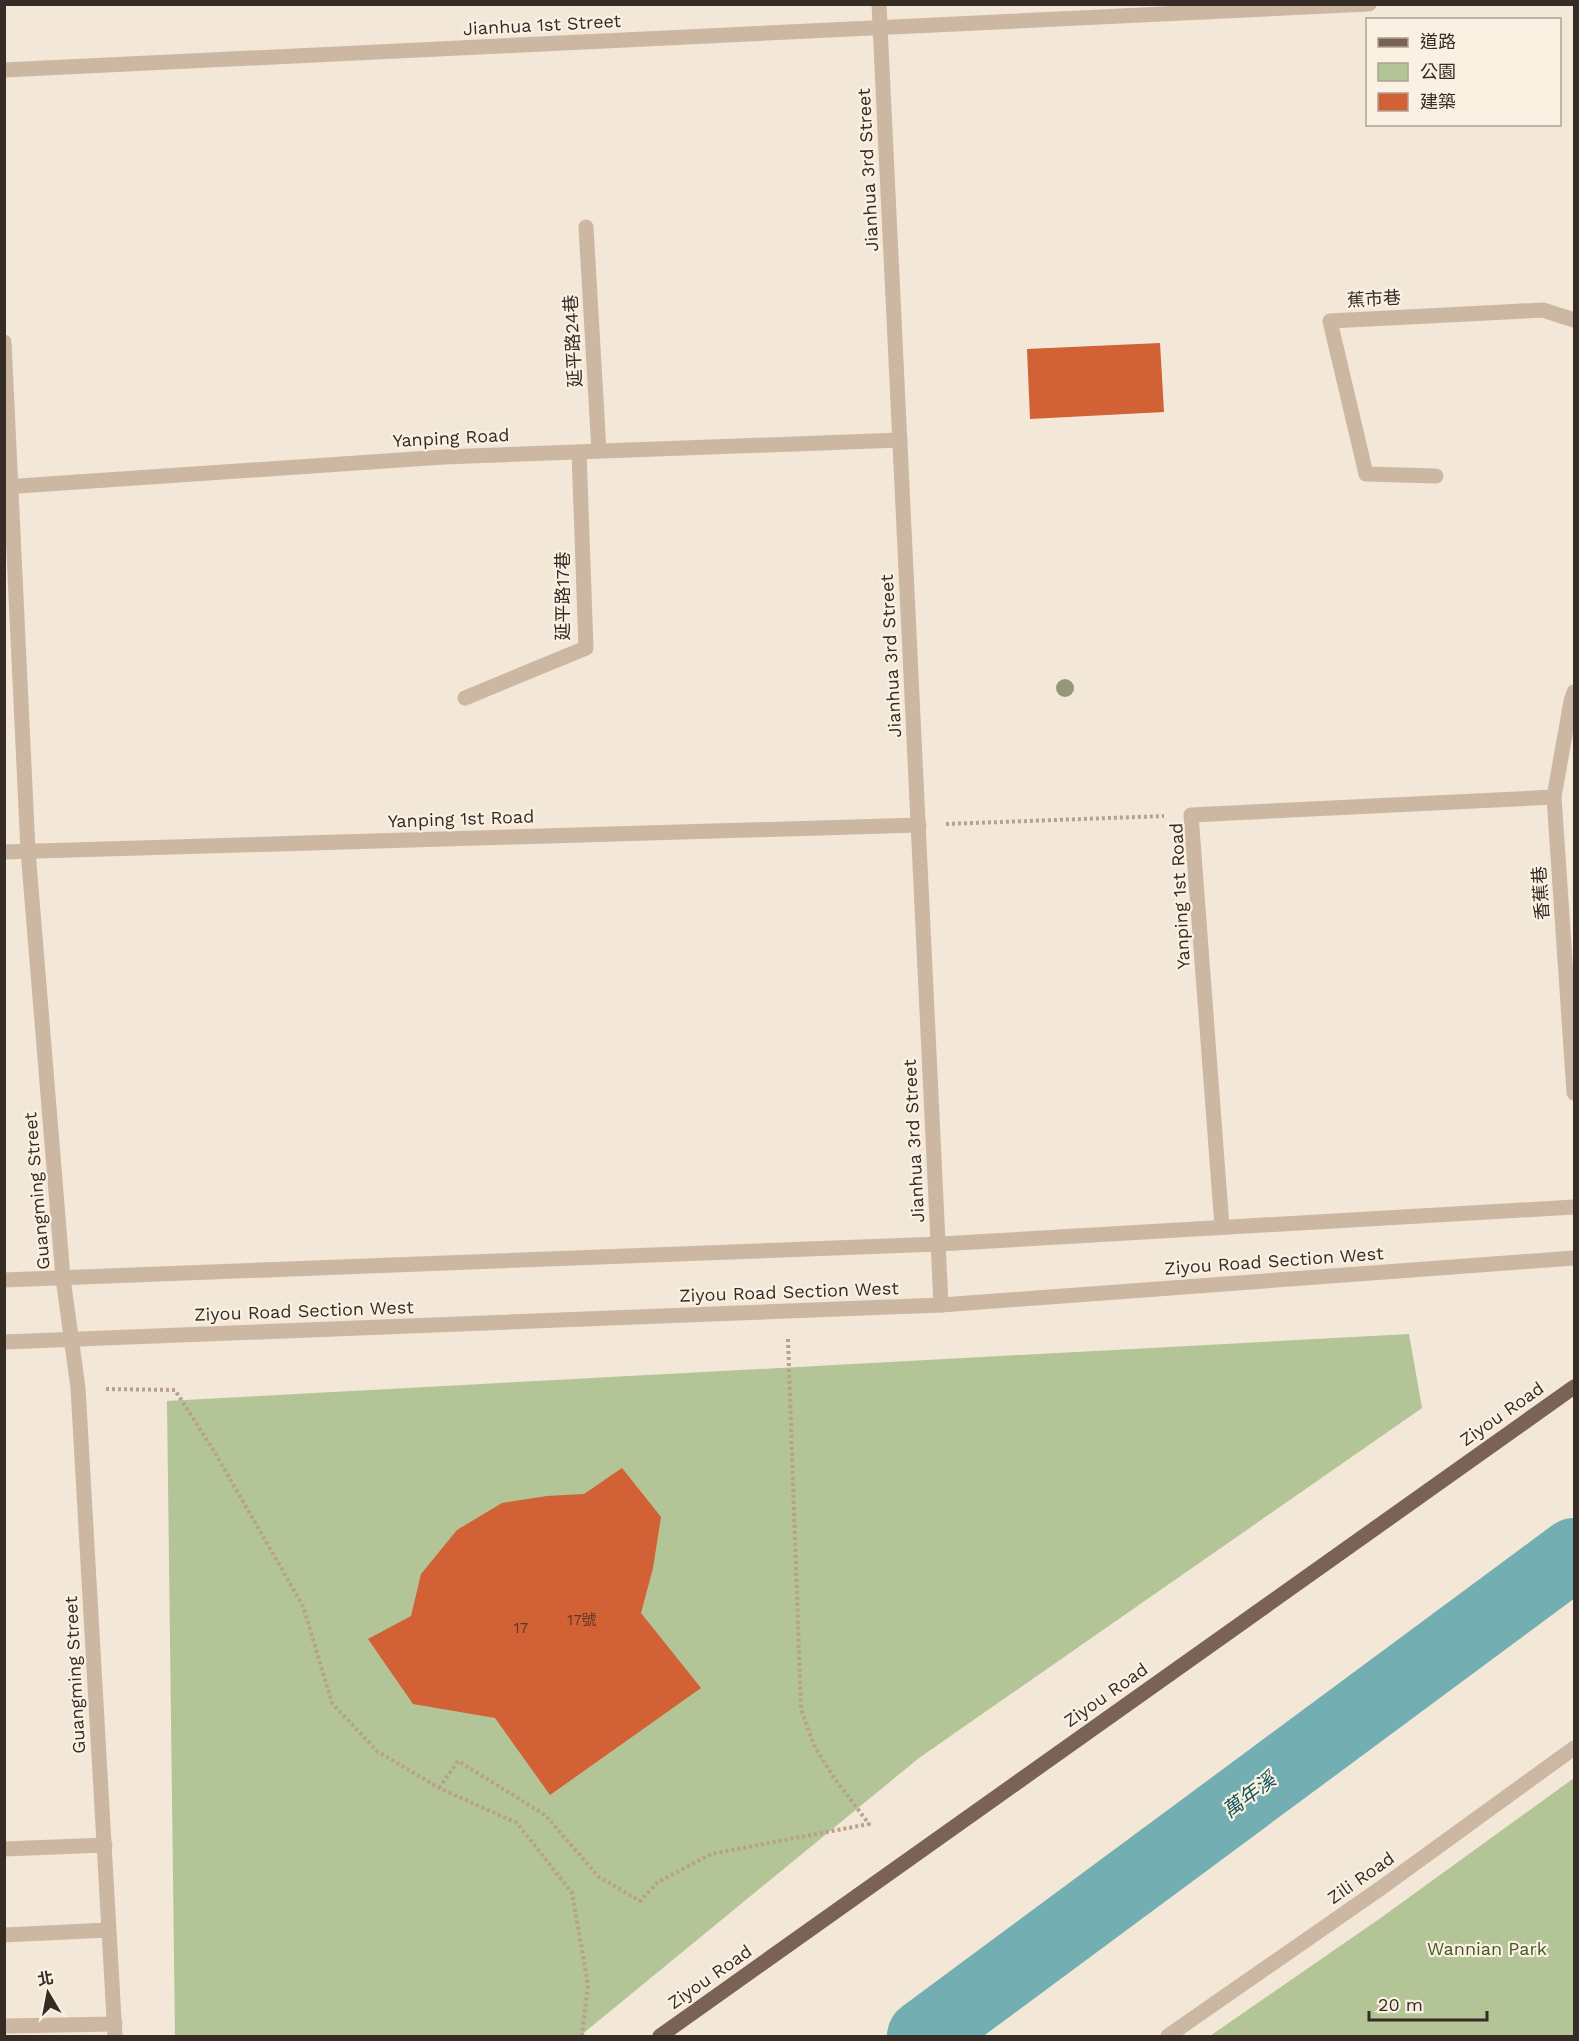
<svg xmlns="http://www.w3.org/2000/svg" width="1579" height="2041" font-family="'Work Sans','Noto Sans TC',sans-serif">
	<rect width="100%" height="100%" fill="#f3e7d7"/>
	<!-- green -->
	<g fill="#b3c496">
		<path d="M1409,1334L1422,1408L919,1758L580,2036H175L167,1401Z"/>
		<path d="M1574,1778V2036H1210L1382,1917Z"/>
	</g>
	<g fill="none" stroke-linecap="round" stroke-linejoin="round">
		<!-- river -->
		<path stroke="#73aeb3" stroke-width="72" d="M923,2036L1574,1554"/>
	</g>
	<!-- building -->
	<g fill="#d26136">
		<path d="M1160,343L1164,412L1030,419L1027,349Z"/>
		<path d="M622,1468L661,1517L653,1568L641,1613L701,1688L550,1795L495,1718L413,1704L368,1639L411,1616L421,1574L457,1530L502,1503L547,1496L584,1494Z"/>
	</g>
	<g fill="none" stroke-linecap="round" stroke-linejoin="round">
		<!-- path -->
		<g stroke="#b8a18c" stroke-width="4" stroke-dasharray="3 3" stroke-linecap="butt">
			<path d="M946,824L1164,816"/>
			<path d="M106,1389L175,1390L214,1451L303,1606L332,1703L377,1751L439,1788L517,1823L572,1893L588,1984L582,2036"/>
			<path d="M439,1788L458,1761L545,1815L599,1877L640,1901L658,1882L711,1854L869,1824L832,1775L814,1745L801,1709L788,1339"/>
		</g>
		<!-- minor -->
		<g stroke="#ccb7a2" stroke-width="15">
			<path d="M879,4L941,1305"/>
			<path d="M4,70L1369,4"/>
			<path d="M586,227L599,451"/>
			<path d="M4,342L28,851L63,1278L78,1388L115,2036"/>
			<path d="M1436,476L1366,474L1330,321L1543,310L1574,320"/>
			<path d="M4,487L444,457L900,440"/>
			<path d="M1574,692L1571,701L1554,797L1574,1093"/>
			<path d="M465,698L586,648L579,452"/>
			<path d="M4,852L919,825"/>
			<path d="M1222,1227L1191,815L1554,797"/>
			<path d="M4,1280L939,1244L1574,1207"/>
			<path d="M4,1342L941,1305L1574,1258"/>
			<path d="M4,1849L105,1845"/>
			<path d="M4,1935L108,1930"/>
			<path d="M4,2026L115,2024"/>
			<path d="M1168,2036L1381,1888L1574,1748"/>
		</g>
		<!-- major -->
		<path stroke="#7a6254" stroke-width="15" d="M660,2036L1574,1387"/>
	</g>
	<!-- trees -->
	<circle fill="#939876" cx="1065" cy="688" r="9"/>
	<g text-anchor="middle" stroke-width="4.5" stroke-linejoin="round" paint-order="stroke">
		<!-- number labels -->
		<g font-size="15" fill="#5d3829">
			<text x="582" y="1625">17號</text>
			<text x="521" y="1633">17</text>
		</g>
		<!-- street labels -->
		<g font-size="18" fill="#362b25" stroke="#fbf1e3">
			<text transform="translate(542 25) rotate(-3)" y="6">Jianhua 1st Street</text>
			<text transform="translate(868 170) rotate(-93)" y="6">Jianhua 3rd Street</text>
			<text transform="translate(1374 299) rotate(-3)" y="6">蕉市巷</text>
			<text transform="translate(573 341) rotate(-93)" y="6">延平路24巷</text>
			<text transform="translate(451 438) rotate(-3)" y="6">Yanping Road</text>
			<text transform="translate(563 596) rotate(-90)" y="6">延平路17巷</text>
			<text transform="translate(891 656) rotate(-93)" y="6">Jianhua 3rd Street</text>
			<text transform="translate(461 819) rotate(-2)" y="6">Yanping 1st Road</text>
			<text transform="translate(1541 893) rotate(-94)" y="6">香蕉巷</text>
			<text transform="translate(1180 896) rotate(-93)" y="6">Yanping 1st Road</text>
			<text transform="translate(914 1141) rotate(-93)" y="6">Jianhua 3rd Street</text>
			<text transform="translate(37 1191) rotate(-95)" y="6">Guangming Street</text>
			<text transform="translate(1274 1261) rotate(-4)" y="6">Ziyou Road Section West</text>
			<text transform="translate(789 1292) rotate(-2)" y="6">Ziyou Road Section West</text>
			<text transform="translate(304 1311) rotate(-2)" y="6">Ziyou Road Section West</text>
			<text transform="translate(1502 1414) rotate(-35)" y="6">Ziyou Road</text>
			<text transform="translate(75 1675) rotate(-93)" y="6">Guangming Street</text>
			<text transform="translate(1106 1695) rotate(-35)" y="6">Ziyou Road</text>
			<text transform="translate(1361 1878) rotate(-35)" y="6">Zili Road</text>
			<text transform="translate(710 1977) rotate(-35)" y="6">Ziyou Road</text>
		</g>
		<!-- park labels -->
		<g font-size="18" fill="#445726" stroke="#fbf1e3">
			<text x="1487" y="1955">Wannian Park</text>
		</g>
		<!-- water labels -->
		<g font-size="20" font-style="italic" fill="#17555c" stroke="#fbf1e3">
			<text transform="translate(1249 1795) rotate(-37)" y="7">萬年溪</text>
		</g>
	</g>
	<!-- border -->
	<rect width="1579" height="2041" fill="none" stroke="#362b25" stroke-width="12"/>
	<!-- legend -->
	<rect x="1366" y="18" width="195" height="108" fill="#fbf1e3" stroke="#aca297" stroke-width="1.5"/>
	<rect x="1378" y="38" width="30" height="9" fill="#7a6254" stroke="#aca297" stroke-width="1.5"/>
	<text x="1420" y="48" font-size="18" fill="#362b25">道路</text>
	<rect x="1378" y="63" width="30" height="18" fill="#b3c496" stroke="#aca297" stroke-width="1.5"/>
	<text x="1420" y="78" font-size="18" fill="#362b25">公園</text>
	<rect x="1378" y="93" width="30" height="18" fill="#d26136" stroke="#aca297" stroke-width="1.5"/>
	<text x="1420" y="108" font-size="18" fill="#362b25">建築</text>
	<!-- north arrow -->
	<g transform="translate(48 1993) rotate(350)" stroke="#fbf1e3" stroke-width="4.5" paint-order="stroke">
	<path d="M0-4.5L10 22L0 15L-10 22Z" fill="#362b25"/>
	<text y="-9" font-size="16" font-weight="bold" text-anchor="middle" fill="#362b25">北</text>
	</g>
	<!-- scale -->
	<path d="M1369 2011v9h118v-9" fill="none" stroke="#362b25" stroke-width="3"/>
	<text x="1378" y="2011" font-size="18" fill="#362b25" stroke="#fbf1e3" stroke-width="4.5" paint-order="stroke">20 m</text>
</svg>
